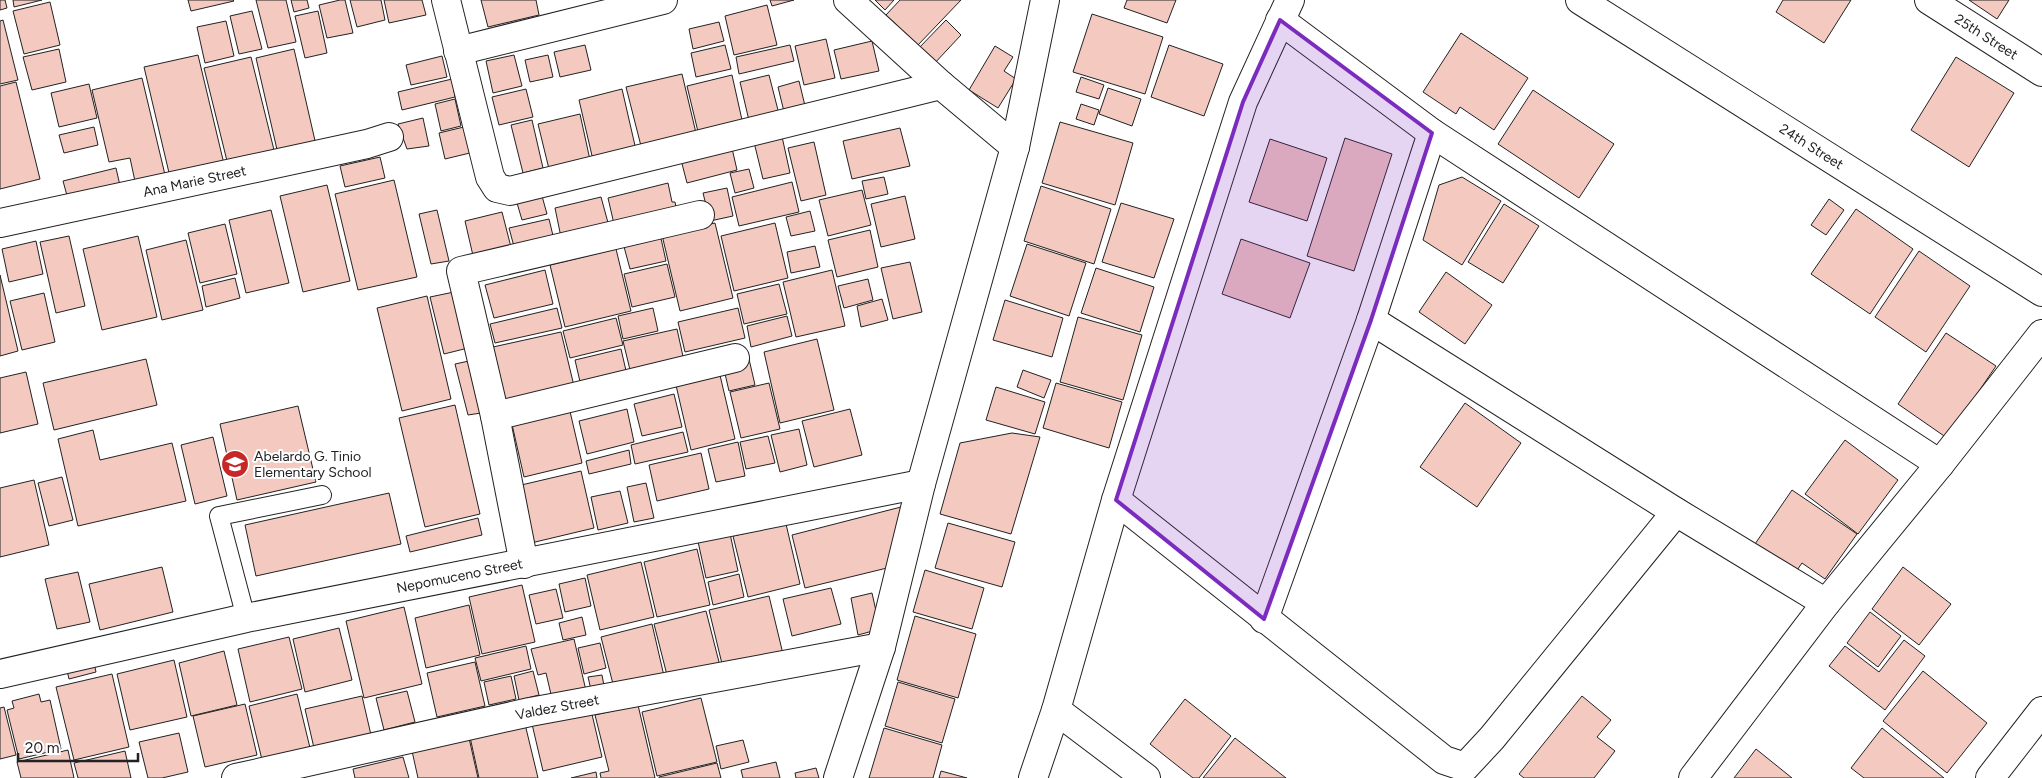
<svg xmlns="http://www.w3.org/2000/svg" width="2042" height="778" font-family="Figtree,sans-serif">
	<rect width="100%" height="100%" fill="#fff"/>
	<!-- building -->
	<g fill="#f3c9c0" stroke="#222">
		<path d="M0,0H5L7,8L0,10Z"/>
		<path d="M13,0H42L14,7Z"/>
		<path d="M188,0H233L234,1L191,11Z"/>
		<path d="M256,0H286L296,42L268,48Z"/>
		<path d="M291,0H307L309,8L294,12Z"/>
		<path d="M340,0H345L353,33L327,38L319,5Z"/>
		<path d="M350,0H381L385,20L357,27Z"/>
		<path d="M384,0H422L426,15L389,23Z"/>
		<path d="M481,0H536L539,15L488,27Z"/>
		<path d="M770,0H794L772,6Z"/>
		<path d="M875,0H894L885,10Z"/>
		<path d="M900,0H961L918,45L886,15Z"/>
		<path d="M1127,0H1176L1167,23L1124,8Z"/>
		<path d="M1783,0H1851L1824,43L1776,12Z"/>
		<path d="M1969,0H2009L1997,19Z"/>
		<path d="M50,2L60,45L24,54L13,11Z"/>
		<path d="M767,5L777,45L734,55L725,16Z"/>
		<path d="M252,11L262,49L239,54L230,16Z"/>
		<path d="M318,11L327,53L305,58L295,16Z"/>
		<path d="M1092,14L1163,37L1145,94L1073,72Z"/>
		<path d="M3,20L18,80L0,84V21Z"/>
		<path d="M946,20L961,35L933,65L917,50Z"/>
		<path d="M226,21L234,56L205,63L197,27Z"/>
		<path d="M719,22L724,41L693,49L689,29Z"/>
		<path d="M1461,33L1528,78L1494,130L1460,107L1456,114L1423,92Z"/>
		<path d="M826,39L835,78L804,85L795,46Z"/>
		<path d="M872,41L879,71L841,79L834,50Z"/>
		<path d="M585,45L591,70L560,77L554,52Z"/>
		<path d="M725,45L731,69L696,77L691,53Z"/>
		<path d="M790,45L794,61L739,74L736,57Z"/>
		<path d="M1169,45L1223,64L1204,116L1151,97Z"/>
		<path d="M995,46L1013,57L1004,71L1016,79L998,108L969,90Z"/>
		<path d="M59,49L66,82L32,90L23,57Z"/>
		<path d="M294,49L316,145L278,154L256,58Z"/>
		<path d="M198,55L224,164L170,177L144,67Z"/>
		<path d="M514,55L522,86L493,93L486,61Z"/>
		<path d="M548,55L553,77L530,82L525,60Z"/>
		<path d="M442,56L447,77L411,85L406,65Z"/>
		<path d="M251,57L275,154L228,165L204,68Z"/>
		<path d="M1956,57L2014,93L1969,167L1911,130Z"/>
		<path d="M682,74L696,133L641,146L626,87Z"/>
		<path d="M732,75L744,129L700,140L687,86Z"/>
		<path d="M769,75L780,118L750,125L740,82Z"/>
		<path d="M1081,77L1104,85L1099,99L1076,92Z"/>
		<path d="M142,78L166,179L136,186L130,158L109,162L92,90Z"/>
		<path d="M452,79L455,97L402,110L398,92Z"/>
		<path d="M799,81L807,114L786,120L778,87Z"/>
		<path d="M16,82L40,179L0,189V86Z"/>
		<path d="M89,84L97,118L59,127L51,93Z"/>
		<path d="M1108,88L1141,99L1132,126L1099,114Z"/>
		<path d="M526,89L533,117L499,125L492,97Z"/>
		<path d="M622,89L636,150L593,160L579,100Z"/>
		<path d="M1533,90L1614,144L1579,198L1498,144Z"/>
		<path d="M455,99L461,126L441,131L435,104Z"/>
		<path d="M1081,104L1099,110L1094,125L1076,119Z"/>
		<path d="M580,114L590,160L549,169L538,124Z"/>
		<path d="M423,118L429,146L407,149L398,124Z"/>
		<path d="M532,120L543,168L523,173L511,125Z"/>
		<path d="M1060,122L1133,143L1115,205L1042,183Z"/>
		<path d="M468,126L474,152L445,159L439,133Z"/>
		<path d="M94,127L98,145L64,153L59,135Z"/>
		<path d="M900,128L910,166L852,179L843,141Z"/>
		<path d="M781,132L790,173L763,179L753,138Z"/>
		<path d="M1345,138L1392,154L1354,271L1307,256Z"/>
		<path d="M1270,139L1327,158L1307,221L1249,202Z"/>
		<path d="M814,142L826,195L801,201L788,148Z"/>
		<path d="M731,144L737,170L687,183L680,156Z"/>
		<path d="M380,157L385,178L345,187L340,166Z"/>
		<path d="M116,168L121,190L69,203L63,181Z"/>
		<path d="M749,169L754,188L735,193L730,173Z"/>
		<path d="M884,177L888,194L866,199L862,181Z"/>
		<path d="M1462,177L1501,201L1462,265L1423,240L1439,185Z"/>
		<path d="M394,180L417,277L358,290L335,194Z"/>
		<path d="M792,182L799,212L739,226L732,197Z"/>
		<path d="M668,183L672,202H675L678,216L614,224L608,198Z"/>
		<path d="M327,185L350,281L303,292L280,196Z"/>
		<path d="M1041,186L1111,209L1094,264L1024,241Z"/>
		<path d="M727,188L733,216L710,221L703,193Z"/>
		<path d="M862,190L871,225L828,236L819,200Z"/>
		<path d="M542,196L547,214L522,220L517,203Z"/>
		<path d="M905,196L915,239L881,247L871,204Z"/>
		<path d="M601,197L610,230L562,242L555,208Z"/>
		<path d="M1829,199L1844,210L1826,235L1811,225Z"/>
		<path d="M1121,203L1174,219L1154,278L1102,262Z"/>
		<path d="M1504,204L1539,226L1503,283L1468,262Z"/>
		<path d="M1856,209L1913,249L1870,314L1811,274Z"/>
		<path d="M271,210L289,283L246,293L229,220Z"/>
		<path d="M437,210L449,261L431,264L419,214Z"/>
		<path d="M810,211L815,231L791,236L786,217Z"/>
		<path d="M502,212L512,251L474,260L465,221Z"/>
		<path d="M549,219L555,244L516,254L509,228Z"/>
		<path d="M715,223L733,298L680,311L662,235Z"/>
		<path d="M775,223L788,278L734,291L721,236Z"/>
		<path d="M225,224L237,274L200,283L188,233Z"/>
		<path d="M870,230L878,267L837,277L828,240Z"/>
		<path d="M660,234L666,261L630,269L623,243Z"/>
		<path d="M69,236L85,306L56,313L40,242Z"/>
		<path d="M138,236L157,317L102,330L83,249Z"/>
		<path d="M1241,239L1310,263L1290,318L1222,294Z"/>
		<path d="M186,240L203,310L162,320L146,250Z"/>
		<path d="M36,241L43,274L9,282L2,249Z"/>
		<path d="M1027,244L1086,263L1069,316L1010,296Z"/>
		<path d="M815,246L820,267L791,273L787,252Z"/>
		<path d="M616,249L631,311L565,327L550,265Z"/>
		<path d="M1919,251L1970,286L1926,352L1875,317Z"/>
		<path d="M910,262L922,312L893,319L881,268Z"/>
		<path d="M667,264L675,297L632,307L624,274Z"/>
		<path d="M1096,268L1154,287L1140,332L1081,313Z"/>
		<path d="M545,270L553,304L494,318L485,285Z"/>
		<path d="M832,270L845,326L796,337L783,282Z"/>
		<path d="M1446,272L1492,305L1465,344L1419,312Z"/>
		<path d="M0,275L18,351L0,356Z"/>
		<path d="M235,278L240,298L206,307L202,286Z"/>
		<path d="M868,279L873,300L844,308L838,286Z"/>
		<path d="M779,284L787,314L744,324L737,294Z"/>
		<path d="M454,292L468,348L444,354L430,297Z"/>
		<path d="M44,293L55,342L22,350L10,301Z"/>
		<path d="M427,296L451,399L402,411L377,308Z"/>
		<path d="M882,299L888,320L861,327L857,306Z"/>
		<path d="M1005,300L1063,318L1052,357L993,340Z"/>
		<path d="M557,308L562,328L495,343L490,324Z"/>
		<path d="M653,308L658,331L623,339L618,316Z"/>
		<path d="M738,308L745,338L685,352L678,322Z"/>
		<path d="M787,316L792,336L751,347L747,326Z"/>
		<path d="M1078,317L1142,335L1123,400L1060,382Z"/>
		<path d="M616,318L623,345L570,358L563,331Z"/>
		<path d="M677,329L684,361L631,374L623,341Z"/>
		<path d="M561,332L574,386L506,402L493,347Z"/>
		<path d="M1946,333L1996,366L1947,438L1898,404Z"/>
		<path d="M817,339L834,410L780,423L764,352Z"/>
		<path d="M621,349L627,375L581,386L575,360Z"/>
		<path d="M146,359L157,405L54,430L43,383Z"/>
		<path d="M749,359L755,385L729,391L723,365Z"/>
		<path d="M469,361L481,413L468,415L455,364Z"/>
		<path d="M1023,370L1051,380L1044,398L1017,387Z"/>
		<path d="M719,371L735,439L691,450L675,381Z"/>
		<path d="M26,372L38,424L0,433V378Z"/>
		<path d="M769,383L780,429L741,438L730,392Z"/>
		<path d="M1056,383L1122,402L1109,448L1043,428Z"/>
		<path d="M996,387L1045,402L1035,434L986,420Z"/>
		<path d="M674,394L682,427L642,436L634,404Z"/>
		<path d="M1465,403L1521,443L1477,507L1420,467Z"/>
		<path d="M455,405L480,514L425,527L399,418Z"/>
		<path d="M298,406L316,482L237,500L220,424Z"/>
		<path d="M569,407L582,463L524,477L511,420Z"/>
		<path d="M627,409L634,442L587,454L579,421Z"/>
		<path d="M850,409L862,455L814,467L802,421Z"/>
		<path d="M799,429L807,465L780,472L771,435Z"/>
		<path d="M93,430L100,460L172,443L186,501L78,526L58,439Z"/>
		<path d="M683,432L688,452L635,464L631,445Z"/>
		<path d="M1012,433L1040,437L1011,534L940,514L960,443Z"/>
		<path d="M768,436L775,463L746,469L740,442Z"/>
		<path d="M213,437L227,496L195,504L181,445Z"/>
		<path d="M1845,440L1898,480L1858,534L1805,494Z"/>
		<path d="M738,442L745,476L716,482L708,449Z"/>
		<path d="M629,450L631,464L589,474L586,461Z"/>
		<path d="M701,453L709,489L657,501L649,465Z"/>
		<path d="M581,471L594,528L531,543L517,486Z"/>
		<path d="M62,477L73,520L49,526L38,483Z"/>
		<path d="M34,480L49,545L0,557V488Z"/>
		<path d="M646,483L654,518L634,522L627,487Z"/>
		<path d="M1792,490L1857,534L1825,579L1802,563L1795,573L1755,544Z"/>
		<path d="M620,491L628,523L598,530L591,497Z"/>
		<path d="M389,493L401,544L256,576L245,525Z"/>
		<path d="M901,507L887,568L805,588L792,535Z"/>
		<path d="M478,518L482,535L410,552L406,536Z"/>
		<path d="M948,523L1015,542L1002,587L935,568Z"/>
		<path d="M786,524L800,584L748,597L733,536Z"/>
		<path d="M729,529L738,571L706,578L697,537Z"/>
		<path d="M697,549L710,605L657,617L644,562Z"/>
		<path d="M641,562L654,617L600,630L587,575Z"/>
		<path d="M162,567L173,612L100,630L89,584Z"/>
		<path d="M1903,567L1951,604L1919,645L1872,609Z"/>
		<path d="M925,570L984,588L972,629L913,612Z"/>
		<path d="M78,572L90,622L57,629L45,579Z"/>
		<path d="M739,574L744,597L713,605L708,582Z"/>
		<path d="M585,578L591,606L565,612L559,584Z"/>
		<path d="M522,585L535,642L482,654L469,597Z"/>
		<path d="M831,588L841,624L792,636L783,599Z"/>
		<path d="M556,589L563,618L536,624L529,595Z"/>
		<path d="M872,593L880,629L858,635L851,598Z"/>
		<path d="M769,596L783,654L723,668L709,610Z"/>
		<path d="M469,605L480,655L426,668L415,618Z"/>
		<path d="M404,607L422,684L364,698L346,621Z"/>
		<path d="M706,611L720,666L668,679L654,624Z"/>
		<path d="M1870,612L1901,636L1878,667L1847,643Z"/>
		<path d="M915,616L976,634L958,698L897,680Z"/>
		<path d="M582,617L586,635L563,640L559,623Z"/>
		<path d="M652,624L664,676L614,688L601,637Z"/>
		<path d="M339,628L352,680L305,692L293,639Z"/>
		<path d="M289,637L302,689L250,702L238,649Z"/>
		<path d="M574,639L587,695L553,703L546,673L538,675L531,649Z"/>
		<path d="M1904,640L1925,656L1885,710L1829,666L1845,646L1879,672Z"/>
		<path d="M600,643L606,668L584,674L578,648Z"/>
		<path d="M526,646L531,669L481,681L475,658Z"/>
		<path d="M224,651L237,705L191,716L179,663Z"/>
		<path d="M93,659L96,672L69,679L66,666Z"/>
		<path d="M174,660L187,717L130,730L117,674Z"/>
		<path d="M475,662L485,706L437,717L427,673Z"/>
		<path d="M533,671L539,695L519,700L514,676Z"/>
		<path d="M1923,671L1987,723L1947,773L1883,721Z"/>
		<path d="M112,674L129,747L74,760L56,687Z"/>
		<path d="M602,675L605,691L592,694L588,677Z"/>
		<path d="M511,676L516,699L489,705L484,682Z"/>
		<path d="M898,682L955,699L942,743L885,726Z"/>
		<path d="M407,691L415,722L384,730L376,698Z"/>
		<path d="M39,694L41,702L50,700L61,749L19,759L7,710L14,708L12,701Z"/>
		<path d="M297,694L311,752L263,764L249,706Z"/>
		<path d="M362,696L371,735L314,748L305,709Z"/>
		<path d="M1582,696L1611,720L1597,737L1615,751L1594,778H1524L1519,774Z"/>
		<path d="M701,698L717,762L657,776L642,712Z"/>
		<path d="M1185,699L1231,736L1199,778H1193L1150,744Z"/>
		<path d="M245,704L257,755L205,767L193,716Z"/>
		<path d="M638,705L655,778H601L600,773L609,771L595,715Z"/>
		<path d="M4,707L16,755L0,759V708Z"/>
		<path d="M591,710L602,757L543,771L532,724Z"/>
		<path d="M525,724L538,778H479L470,737Z"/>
		<path d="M884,728L942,745L933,778H869Z"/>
		<path d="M1882,728L1944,778H1864L1851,768Z"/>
		<path d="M179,733L188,772L162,778H148L139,742Z"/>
		<path d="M469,738L478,778H418L412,751Z"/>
		<path d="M1235,738L1286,778H1203Z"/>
		<path d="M743,740L749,762L721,769L716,746Z"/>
		<path d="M1756,749L1792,778H1734Z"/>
		<path d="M68,750L74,778H21L17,762Z"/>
		<path d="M125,751L131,778H78L74,763Z"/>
		<path d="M403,757L409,778H355L353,769Z"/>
		<path d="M776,762L780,778H743L741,770Z"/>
		<path d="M717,763L721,778H659V777Z"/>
		<path d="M816,768L819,778H796L795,773Z"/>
		<path d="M941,771L967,778H939Z"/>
		<path d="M596,772L597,778H571Z"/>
	</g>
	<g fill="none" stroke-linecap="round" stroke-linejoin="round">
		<!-- lane casing -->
		<g stroke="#222" stroke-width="20">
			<path id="lane" d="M246,618L219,516L322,495"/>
		</g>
		<!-- street casing -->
		<g stroke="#222" stroke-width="30">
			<g id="street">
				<path d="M446,0L490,177L497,188L510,191L941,85"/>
				<path d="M848,0L941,85L1015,147"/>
				<path id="s1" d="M1580,0L2042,292"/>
				<path id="s2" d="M1929,0L2042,72"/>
				<path d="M1280,20L1432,133L1940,464"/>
				<path d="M458,51L663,0"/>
				<path id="s3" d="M0,223L367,144L389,137"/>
				<path d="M1371,320L1676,512L1826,603"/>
				<path d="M495,416L735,358"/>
				<path d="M1116,500L1444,760L1465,767L1492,738L1676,512"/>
				<path d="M524,564L495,416L461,271L700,215"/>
				<path d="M1264,619L1371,320L1432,133"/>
				<path id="s4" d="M0,674L246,618L921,484"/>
				<path d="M1056,710L1146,778"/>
				<path id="s5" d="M236,778L530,712L881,647"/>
				<path d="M838,778L881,647L921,484L1015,147L1045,0"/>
				<path d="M1033,778L1056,710L1116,500L1243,102L1290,0"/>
				<path d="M1693,778L1826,603L1940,464L2042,334"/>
				<path d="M1990,778L2042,711"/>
			</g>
		</g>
		<!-- lane -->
		<use href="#lane" stroke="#fff" stroke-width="18"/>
		<!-- street -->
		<use href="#street" stroke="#fff" stroke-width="28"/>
	</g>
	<!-- marked area -->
	<path fill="#7b2cbf" fill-opacity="0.2" stroke="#7b2cbf" stroke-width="4" stroke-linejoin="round" d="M1280,20L1432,133L1371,320L1264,619L1116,500L1243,102Z"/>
	<!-- icons -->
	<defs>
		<g id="school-disc" transform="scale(1.4375)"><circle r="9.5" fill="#c62828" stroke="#fff"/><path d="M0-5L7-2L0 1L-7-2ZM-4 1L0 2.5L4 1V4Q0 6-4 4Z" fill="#fff"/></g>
	</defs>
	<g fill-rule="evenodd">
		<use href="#school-disc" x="235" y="464"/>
	</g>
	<g text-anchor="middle" stroke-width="4" stroke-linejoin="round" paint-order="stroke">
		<!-- street labels -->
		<g font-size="14" fill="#222" stroke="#fff">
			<text dy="5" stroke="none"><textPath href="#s2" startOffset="68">25th Street</textPath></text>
			<text dy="5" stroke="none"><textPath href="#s1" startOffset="274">24th Street</textPath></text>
			<text dy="5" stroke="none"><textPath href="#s3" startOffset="199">Ana Marie Street</textPath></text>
			<text dy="5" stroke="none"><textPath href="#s4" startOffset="470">Nepomuceno Street</textPath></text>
			<text dy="5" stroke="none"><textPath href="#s5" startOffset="329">Valdez Street</textPath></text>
		</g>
		<!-- poi labels -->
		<g font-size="14" fill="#222" stroke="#fff" text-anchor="start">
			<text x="254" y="461">Abelardo G. Tinio<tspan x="254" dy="16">Elementary School</tspan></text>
		</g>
	</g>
	<!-- scale -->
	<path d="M18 753v8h120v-8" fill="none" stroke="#222222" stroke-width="2.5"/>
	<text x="25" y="753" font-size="15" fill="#222222" stroke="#ffffff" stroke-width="4" paint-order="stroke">20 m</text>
</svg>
